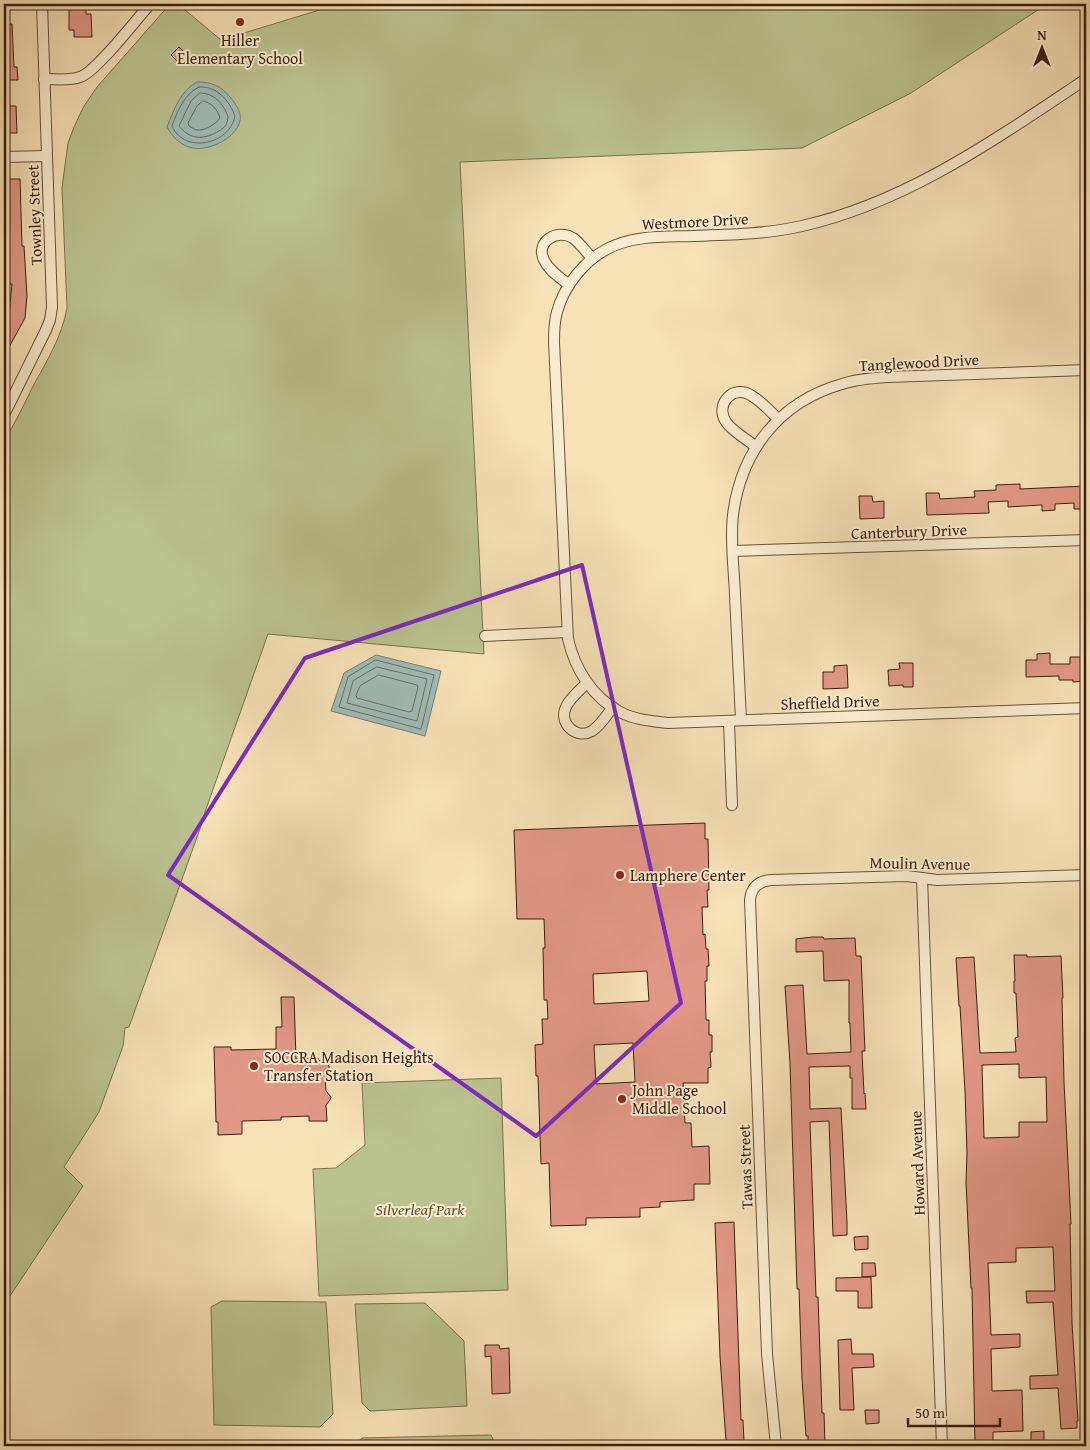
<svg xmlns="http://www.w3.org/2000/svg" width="1090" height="1450" font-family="'Gentium Book Plus',serif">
	<rect width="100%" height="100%" fill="#f7e1b7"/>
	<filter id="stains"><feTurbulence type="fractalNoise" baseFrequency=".004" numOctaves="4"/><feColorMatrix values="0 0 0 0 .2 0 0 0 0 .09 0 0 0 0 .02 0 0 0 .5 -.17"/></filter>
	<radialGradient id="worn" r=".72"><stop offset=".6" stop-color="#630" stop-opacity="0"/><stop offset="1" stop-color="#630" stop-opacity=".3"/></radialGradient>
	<!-- green -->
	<g fill="#bac390" stroke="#7c714f">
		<path d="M170,4H178L221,40L339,4H1047L911,93L802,148L460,162L484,654L268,634L205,812L201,826L129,1027L125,1028L123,1046L99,1112L64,1167L83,1186L4,1305V441C15,423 24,405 33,386C47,361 62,336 67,308L62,188L68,143L74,127L84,106L97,87Z"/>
		<path d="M501,1078L508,1290L319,1296L313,1169L336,1168L365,1145L362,1083Z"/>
		<path d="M222,1301L326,1302L333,1414L320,1427L214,1425L211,1307Z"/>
		<path d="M425,1303L464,1341L467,1406L370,1411L362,1403L355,1304Z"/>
		<path d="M491,1435L496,1446H353L362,1438Z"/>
	</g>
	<!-- water -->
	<g fill="#9fbcb7" stroke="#787d73">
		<path d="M197,82C212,82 221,86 230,97C234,102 239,108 240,114C244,136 206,154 189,147C179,144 172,136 167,127C174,110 180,91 197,82Z"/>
		<path d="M376,655L441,671L425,736L331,711L344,673Z"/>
	</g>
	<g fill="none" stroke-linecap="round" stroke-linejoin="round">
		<!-- shore -->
		<g stroke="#6e6e62" stroke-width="1">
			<path d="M199,87C217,86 229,100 235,116C230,144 185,155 172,126C177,112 184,94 199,87Z"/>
			<path d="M200,93C214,93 224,104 228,117C228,119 227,123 226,125C221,132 205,139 196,137C189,136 183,131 179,126L191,101Z"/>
			<path d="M203,101C211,102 218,110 220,118C216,124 205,131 197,130C195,130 191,127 189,126L188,123L197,106Z"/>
			<path d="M376,660L434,675L421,729L339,707L348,677Z"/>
			<path d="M377,667L427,679L417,721L347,703L353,681Z"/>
			<path d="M379,675L417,685L418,687L412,711L409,712L357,698L356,695L360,686Z"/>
		</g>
	</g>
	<!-- building -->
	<g fill="#e29887" stroke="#3d1f0e" fill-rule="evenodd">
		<path d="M69,4H86V14H91L92,37H74V30H69Z"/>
		<path d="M4,24H12L14,67H17L18,80H4Z"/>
		<path d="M179,47L187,55L179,63L171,55Z"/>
		<path d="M4,106H16L17,133H4Z"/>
		<path d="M4,179H20L22,246H24L27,296L25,318L4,356V322L8,324L12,284H4Z"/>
		<path d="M1020,484V489L1086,486V509H1074V503L1055,504V510L1042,511V505L1008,507V501L988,502L989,513L927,515L926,493H939L940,499L975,497L974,491L996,490V485Z"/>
		<path d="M859,496H872L873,502L884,501V518L860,519Z"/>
		<path d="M1050,653V664H1070V657H1083L1084,681L1073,682V680H1059V676L1026,677V660H1037V654Z"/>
		<path d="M899,663H913V687H903V685L889,686L888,670L900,669Z"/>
		<path d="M847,665L848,688L823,689V672H834V666Z"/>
		<path d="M705,823V839H708L709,890H707L708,907H702L703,935L705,934L706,949H708L709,966H707V981H705L706,1020H709V1035H712V1052H710L711,1067L708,1068V1083H683L685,1123H691L692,1147L709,1146L710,1184H694V1200L660,1202V1207L640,1208V1217L586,1218V1225L551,1226L549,1163L541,1164L538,1076H536L535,1045L543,1044L542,1019H548L547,1000H544L543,948H545L544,919H517L514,830ZM647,971L649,1001L594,1004L593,974ZM633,1043L635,1082L596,1084L594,1045Z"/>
		<path d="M812,937H823L824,939L855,938L856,956H861L865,1051H862L864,1094L865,1093L866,1109H852V1078H850V1066L809,1067L810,1109L841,1108L847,1222V1235L833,1236L829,1121L810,1122L816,1297H818L822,1413H824L825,1446H808V1436H806L802,1379L799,1289H797L790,1063L785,986L803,985L807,1054L851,1052L850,1023H849V980L824,981L823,951L796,952V939Z"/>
		<path d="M1014,955H1027V957L1061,956L1063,998H1062L1064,1082L1071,1224H1070L1072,1323L1078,1421H1077V1428L1061,1429L1058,1388L1030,1389V1376L1058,1375L1053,1302L1027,1303L1026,1291H1055L1053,1247L1016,1248V1262L988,1263L991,1335L1020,1334V1347L991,1349L992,1391L1022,1390L1023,1431L993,1432V1446H975L972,1288H971L966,1182L967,1154L965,1091L960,1006H959L956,958L974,957L980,1053L1016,1052L1015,1038L1018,1037L1016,993H1014V981H1015ZM1019,1064V1078L1046,1077L1047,1122H1019V1137L984,1138L982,1065Z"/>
		<path d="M281,997H294L296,1059L318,1058V1060L327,1064L329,1066V1072L325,1076L326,1091L331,1097L330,1100L326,1105L327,1121H309V1116L281,1117V1120L242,1121V1134L218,1135V1122H216L214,1047H231V1050L276,1049V1027H282Z"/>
		<path d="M734,1222L741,1420H743L744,1441H726L720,1357L715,1223Z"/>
		<path d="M868,1236V1249L855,1250L854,1237Z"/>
		<path d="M862,1263H875L876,1276L862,1277Z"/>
		<path d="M871,1277L872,1308H858V1291H836V1278Z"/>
		<path d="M851,1339L852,1354H873L874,1367L852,1368L854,1410H840L838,1340Z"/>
		<path d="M485,1345H499L500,1349L509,1348L510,1393L492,1394L491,1356L485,1357Z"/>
		<path d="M865,1410H879V1423L866,1424Z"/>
		<path d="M1044,1431V1445H1031V1432Z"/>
	</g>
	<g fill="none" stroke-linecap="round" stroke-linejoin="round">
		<!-- minor casing -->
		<g stroke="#6c5038" stroke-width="12">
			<g id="minor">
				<path d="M44,79C56,79 69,81 80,77C95,73 138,18 150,4"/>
				<path d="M1086,79C997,138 908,202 802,226C767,234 729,235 693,236C665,237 633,235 607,249C584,261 564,286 557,312C554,322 554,332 554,342L568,639C575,669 592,697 620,712C635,720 652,721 668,723L1086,708"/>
				<path d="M4,157L47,156"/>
				<path d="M569,285C561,278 549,271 544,260C535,242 557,228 573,238C580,243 586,252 592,258"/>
				<path d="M4,415L46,330L50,320L52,307L42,4"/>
				<path d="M756,447C747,439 733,432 726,422C714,404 734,383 752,396C762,402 770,411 778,419"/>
				<path d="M733,551L1086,540"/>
				<path d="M485,636L567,632"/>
				<path d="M587,683C580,690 570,698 566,707C558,723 576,740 592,731C600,726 607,715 613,707"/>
				<path d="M741,720C739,679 737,637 735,595C734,569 730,541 733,515C741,451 779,402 842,384C857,379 872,378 888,377L1086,370"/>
				<path d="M729,721L732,805"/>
				<path d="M922,878L942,1446"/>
				<path d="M776,1446L767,1354L750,900C751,888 758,881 771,880L907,876L937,880L1086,875"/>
			</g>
		</g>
		<!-- minor -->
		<use href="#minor" stroke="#faecd0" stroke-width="10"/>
	</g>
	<!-- marked area -->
	<path fill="none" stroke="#7b2cbf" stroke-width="4" stroke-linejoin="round" d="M582,565L681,1003L536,1136L168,875L305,658Z"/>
	<!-- markers -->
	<g fill="#8f2418" stroke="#faecd0" stroke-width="2">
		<circle cx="240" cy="22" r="5"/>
		<circle cx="620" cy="875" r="5"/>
		<circle cx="254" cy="1066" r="5"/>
		<circle cx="622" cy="1099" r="5"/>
	</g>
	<g text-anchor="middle" stroke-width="4" stroke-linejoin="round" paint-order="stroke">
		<!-- poi labels -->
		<g font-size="16" fill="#3d1f0e" stroke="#faecd0" text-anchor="start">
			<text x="240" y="46" text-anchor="middle">Hiller<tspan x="240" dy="18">Elementary School</tspan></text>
			<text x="630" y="881">Lamphere Center</text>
			<text x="264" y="1063">SOCCRA Madison Heights<tspan x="264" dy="18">Transfer Station</tspan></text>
			<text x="632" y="1096">John Page<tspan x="632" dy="18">Middle School</tspan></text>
		</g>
		<!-- street labels -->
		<g font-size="16" fill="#3d1f0e" stroke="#faecd0">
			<text transform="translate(34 215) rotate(-92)" y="6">Townley Street</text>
			<text transform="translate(695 221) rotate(-3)" y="6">Westmore Drive</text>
			<text transform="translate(919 362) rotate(-3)" y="6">Tanglewood Drive</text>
			<text transform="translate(909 531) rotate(-2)" y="6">Canterbury Drive</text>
			<text transform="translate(830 702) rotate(-2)" y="6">Sheffield Drive</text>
			<text transform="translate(920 863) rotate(1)" y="6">Moulin Avenue</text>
			<text transform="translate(917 1163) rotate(-92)" y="6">Howard Avenue</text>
			<text transform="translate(745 1167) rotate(-92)" y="6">Tawas Street</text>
		</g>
		<!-- park labels -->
		<g font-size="16" font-style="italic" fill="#625035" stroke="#faecd0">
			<text x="420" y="1215">Silverleaf Park</text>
		</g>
	</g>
	<!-- margin -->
	<rect width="1090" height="1450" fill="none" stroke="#f7e1b7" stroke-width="20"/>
	<rect x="5" y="5" width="1080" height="1440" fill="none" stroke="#3d1f0e" stroke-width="2.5"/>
	<rect x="10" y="10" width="1070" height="1430" fill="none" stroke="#3d1f0e"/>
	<!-- north arrow -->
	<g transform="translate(1042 48)" stroke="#faecd0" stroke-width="4" paint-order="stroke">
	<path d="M0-4L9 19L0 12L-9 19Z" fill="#3d1f0e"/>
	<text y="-8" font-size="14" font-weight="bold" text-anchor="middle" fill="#3d1f0e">N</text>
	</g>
	<!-- scale -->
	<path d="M908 1418v8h92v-8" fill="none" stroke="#3d1f0e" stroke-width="2.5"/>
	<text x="915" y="1418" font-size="15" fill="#3d1f0e" stroke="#faecd0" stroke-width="4" paint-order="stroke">50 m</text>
	<rect width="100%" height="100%" filter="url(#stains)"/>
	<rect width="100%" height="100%" fill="url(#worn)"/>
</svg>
